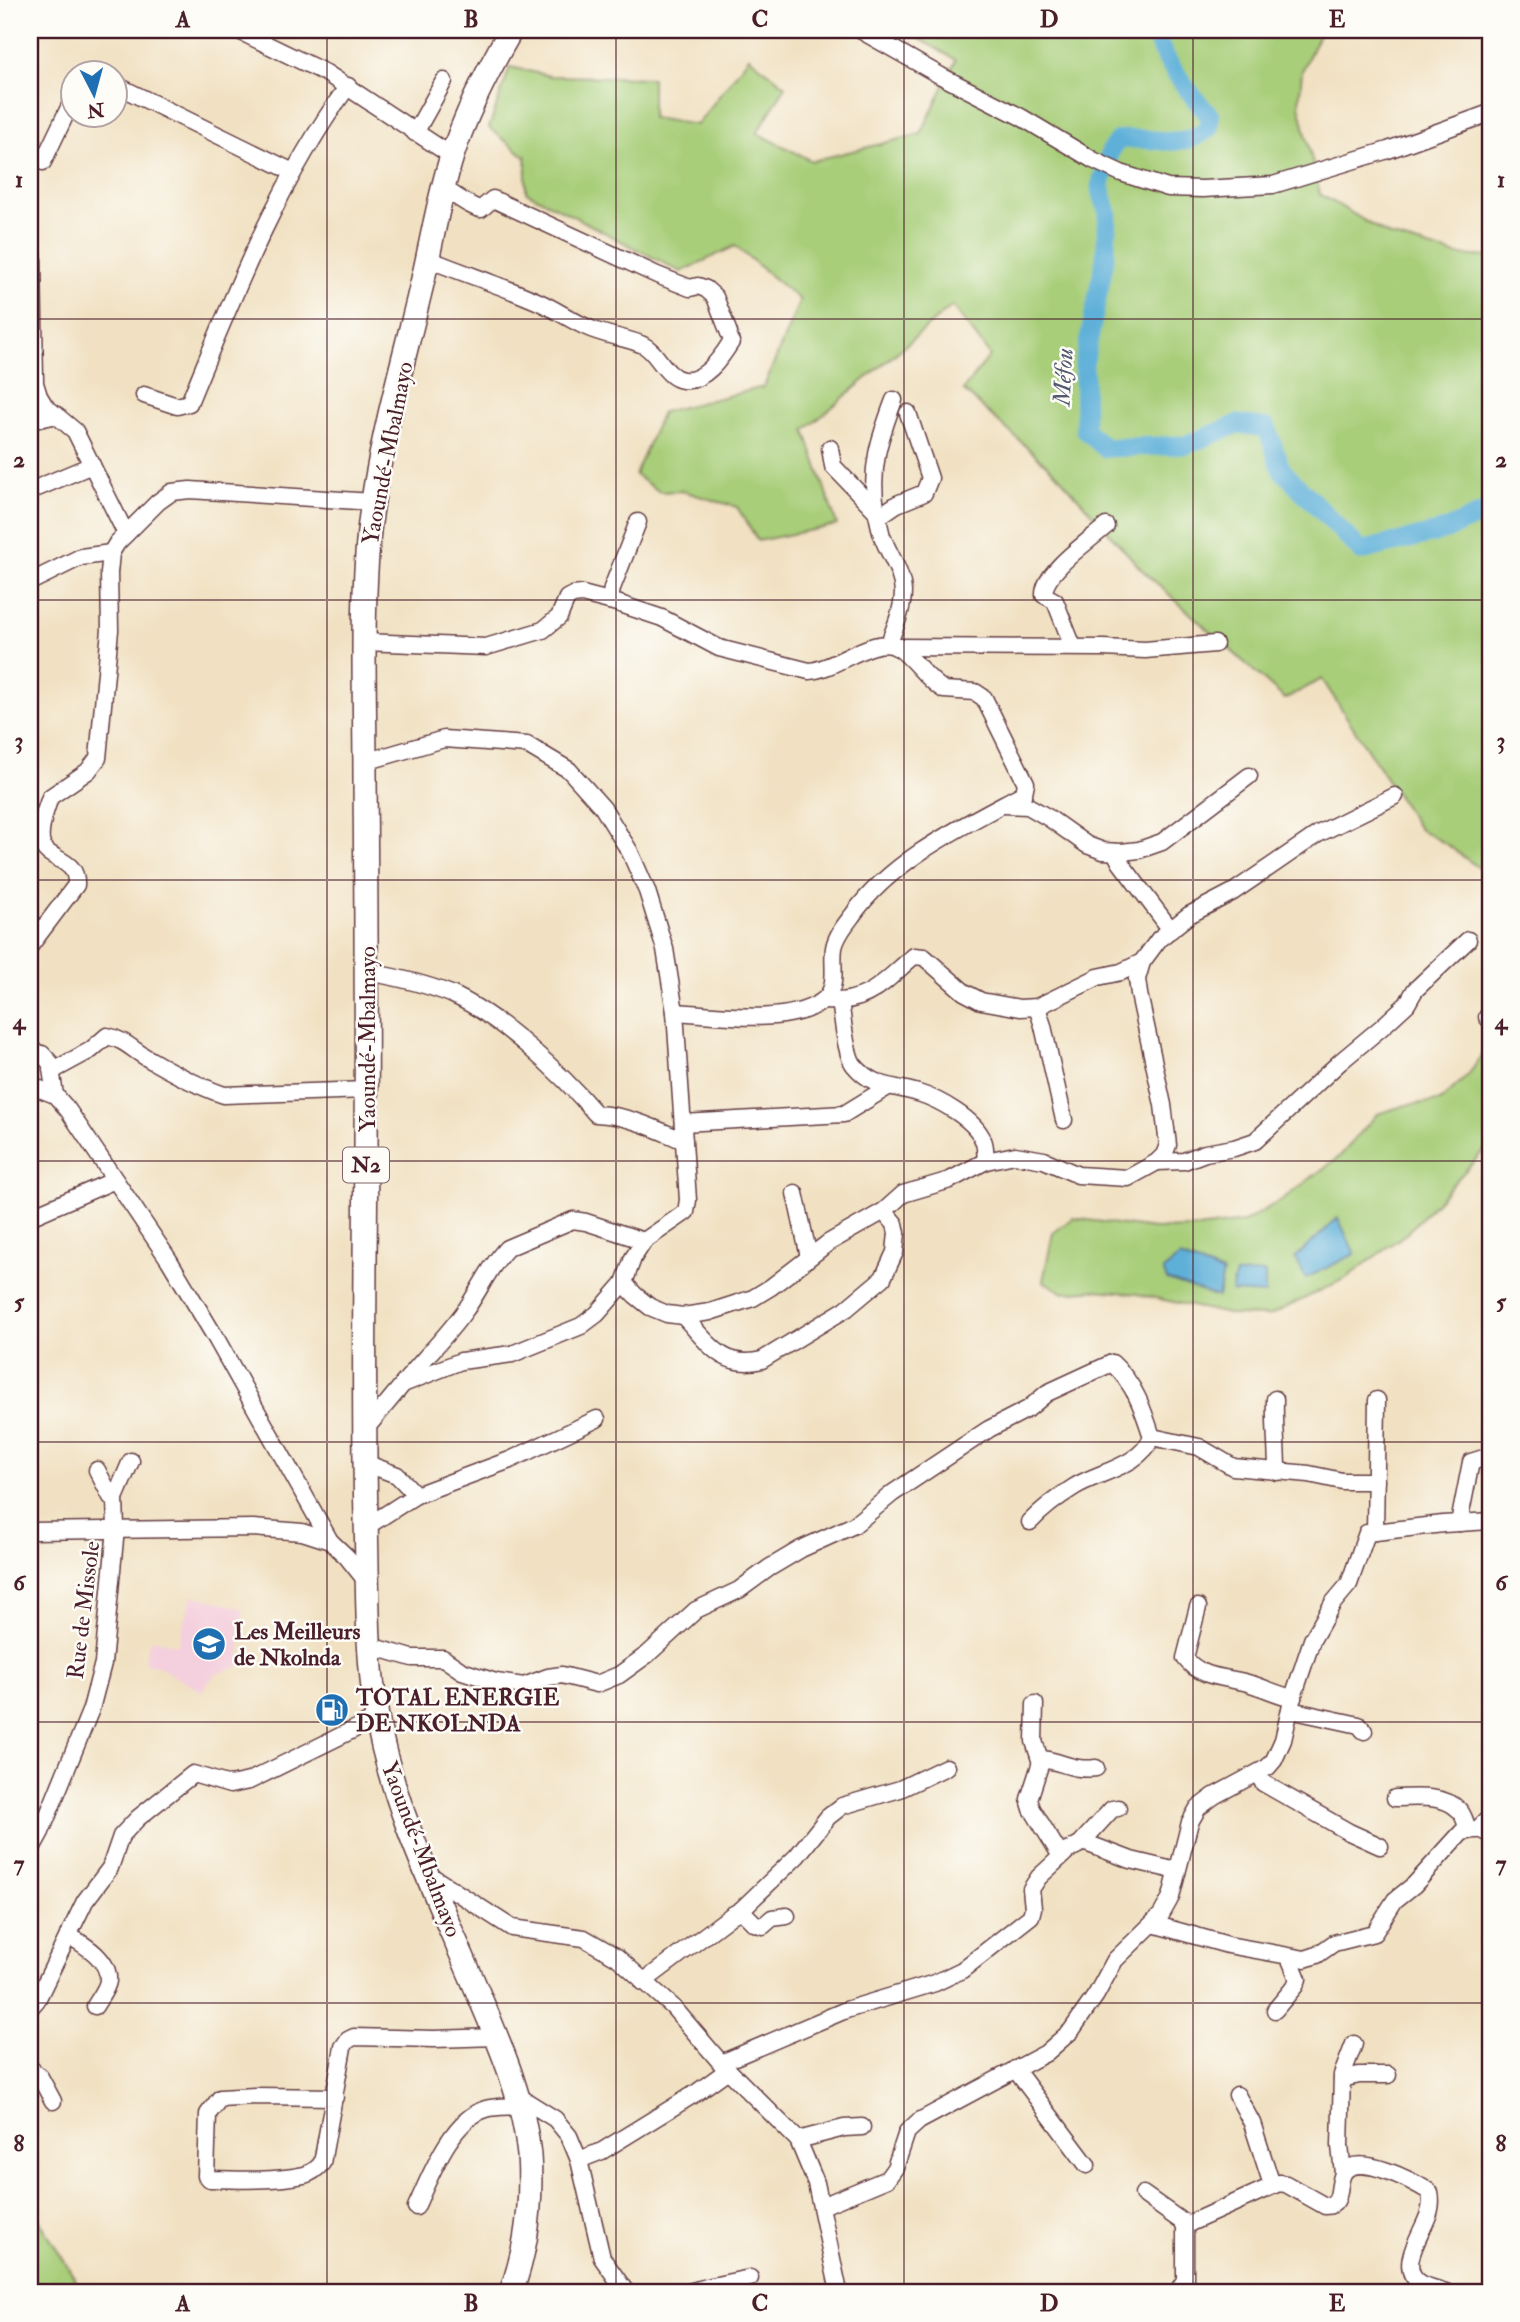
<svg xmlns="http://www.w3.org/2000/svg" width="1520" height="2322" font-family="'IM FELL Double Pica',serif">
	<rect width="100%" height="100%" fill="#fdfcf7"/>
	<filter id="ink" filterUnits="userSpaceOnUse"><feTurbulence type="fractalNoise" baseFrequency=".0143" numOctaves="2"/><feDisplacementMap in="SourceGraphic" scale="14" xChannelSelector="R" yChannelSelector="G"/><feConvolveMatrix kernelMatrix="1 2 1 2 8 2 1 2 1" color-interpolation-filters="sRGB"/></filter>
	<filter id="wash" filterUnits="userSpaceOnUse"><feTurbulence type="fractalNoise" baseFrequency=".00686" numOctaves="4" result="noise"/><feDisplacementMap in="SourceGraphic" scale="28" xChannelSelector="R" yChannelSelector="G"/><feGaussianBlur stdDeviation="1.57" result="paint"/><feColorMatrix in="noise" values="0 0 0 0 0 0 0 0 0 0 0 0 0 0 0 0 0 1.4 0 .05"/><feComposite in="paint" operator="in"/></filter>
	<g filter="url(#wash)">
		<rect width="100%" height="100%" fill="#f1e1c2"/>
		<!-- built -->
		<path fill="#f4cfdd" d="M192,1595L244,1609L241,1623L240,1666L215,1674L202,1691L157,1666L144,1662L150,1639L178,1645Z"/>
		<!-- green -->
		<g fill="#a8ce79" stroke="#797652" stroke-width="2">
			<path d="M904,30H1321L1302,71L1299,105L1320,194L1390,236L1457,255L1490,257V876L1446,844L1419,829L1322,679L1285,699L1141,569L1058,475L963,390L990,355L952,306L805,430L837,525L758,541L737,507L682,491L660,492L635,475L662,412L764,387L800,300L735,246L681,272L526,192V157L489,128L510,67L550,76L652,78V118L697,125L749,57L786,86L757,133L812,161L921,134L956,60Z"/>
			<path d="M1490,1045V1144L1408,1232L1346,1278L1269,1316L1232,1315L1137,1294L1096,1290L1064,1293L1043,1281L1053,1233L1073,1218L1154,1229L1197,1228L1244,1222L1283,1199L1340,1156L1377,1114L1406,1105L1440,1101L1468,1075Z"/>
			<path d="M30,2205L83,2292H30Z"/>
		</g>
		<!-- water -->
		<g fill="#5eb0d9" stroke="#546882" stroke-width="2">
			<path d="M1338,1218L1355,1254L1306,1278L1295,1258Z"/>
			<path d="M1180,1257L1223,1273L1218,1297L1167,1280L1163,1270Z"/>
			<path d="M1265,1273V1294L1231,1292L1236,1274Z"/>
		</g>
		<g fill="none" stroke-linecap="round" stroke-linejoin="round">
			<!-- river -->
			<path stroke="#5eb0d9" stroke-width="19" d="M1156,30C1155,51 1195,100 1210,116L1209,128C1180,153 1151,134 1118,140L1111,150L1100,187L1108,213L1105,259L1084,364L1085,430L1105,448L1186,445L1238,424L1267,428L1281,469L1361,551L1446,530L1490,510"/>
		</g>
	</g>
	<g filter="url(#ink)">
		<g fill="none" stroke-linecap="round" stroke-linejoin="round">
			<!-- minor casing -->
			<g stroke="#633c42" stroke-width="19">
				<g id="minor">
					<path d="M237,30L326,73L452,156"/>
					<path d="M860,30L941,76L1021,117L1093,160L1121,173L1168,188L1203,189L1273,185L1388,150L1490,113"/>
					<path d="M116,85L293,172"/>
					<path d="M415,133L444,81"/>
					<path d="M43,162L74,97"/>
					<path d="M444,189C454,194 471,208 481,209L493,199L657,275L690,288L698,286L706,289L715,297L729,333"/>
					<path d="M30,250L33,255L35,383L39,396L45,406L75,431L126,534"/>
					<path d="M428,259C465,274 503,286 539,302C557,310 573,322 591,329C608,336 627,338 643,345C658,352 665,378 683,380C704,383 721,358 731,342"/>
					<path d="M144,395L177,406L189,403C234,294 278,182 348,86"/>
					<path d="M30,421L57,415"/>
					<path d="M830,448L833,466L876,511"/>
					<path d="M30,491L92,465"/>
					<path d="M878,517L897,504L924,493L930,478L908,413"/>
					<path d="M30,582L81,557L111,553"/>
					<path d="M610,601L612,588L638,522"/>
					<path d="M364,642L486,647L543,630L559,617L567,598L573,595L582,594L617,603L662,618L719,648L809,671C837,670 876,631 900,649C916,661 927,680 944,690L975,692L984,698L1026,783L1024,793C965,825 892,859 852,916C845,925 836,936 834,948C831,965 840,990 821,1002C785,1026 717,1014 675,1012"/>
					<path d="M889,643C895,627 903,609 903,592C902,571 889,555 882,536C880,529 878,518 876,510C870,466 879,440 894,400"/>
					<path d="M896,647L1103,648L1145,650L1215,644"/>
					<path d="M1073,647L1055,601L1044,595C1043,572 1089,541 1106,526"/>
					<path d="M1004,805L1028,806L1049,818L1087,845L1103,851L1121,852L1139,850L1162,842L1249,776"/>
					<path d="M1115,852L1120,862L1171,930"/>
					<path d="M30,946L76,885C78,856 44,862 41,840C39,827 46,809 50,797L88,771L98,758L110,630L109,573L111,553L117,543L158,502L172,492L190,490L373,502"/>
					<path d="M367,972C396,977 423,983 451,994C499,1015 562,1074 596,1114C628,1115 656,1129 684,1141"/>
					<path d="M824,1001C869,1004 882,983 914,956L924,957L964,992L981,1001L1020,1008L1037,1007L1098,977L1121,972L1142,962"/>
					<path d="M840,1002C843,1017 845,1054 854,1065C873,1088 892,1085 918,1093C938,1099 975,1119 983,1140C986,1146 985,1154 986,1161"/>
					<path d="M1037,1007L1043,1026L1064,1120"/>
					<path d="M1487,1017L1490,1020"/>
					<path d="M30,1051L42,1054L56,1069"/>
					<path d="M30,1085L55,1095L68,1110L169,1260L217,1340L330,1541L347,1557L367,1582"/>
					<path d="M55,1095L51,1069H56L91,1050L107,1036C124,1039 134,1051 149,1059C173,1073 198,1086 224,1095L367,1090"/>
					<path d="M683,1123L844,1114L888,1087"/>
					<path d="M1157,1162L1184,1161L1205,1153L1234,1148L1255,1141L1340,1062L1382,1027L1407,1004L1415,990L1468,940"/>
					<path d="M795,1193L809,1257"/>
					<path d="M30,1217L115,1180"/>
					<path d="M624,1283L635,1295L650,1307L667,1314L683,1316L710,1312L753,1298L771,1287L828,1243L884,1211L903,1194L950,1180L986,1161L1015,1155L1044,1160L1078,1175L1128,1178L1157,1162L1164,1155L1168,1145L1163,1105L1139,994L1137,979L1142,962L1159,939L1189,915L1233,892L1318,834L1395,796"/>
					<path d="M683,1316C708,1342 722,1370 762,1360L846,1309L883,1278L895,1252L897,1233L895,1224L884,1211"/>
					<path d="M403,1384C423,1359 445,1338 464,1312C479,1292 490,1265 507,1248L573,1220L586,1222L644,1241"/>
					<path d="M1275,1399C1274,1424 1277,1447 1277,1472"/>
					<path d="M364,1431L403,1384L461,1361L512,1354L581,1326L597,1314L624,1283L633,1258L644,1241L686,1212L688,1200L675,1012L665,949L647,891L630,852L603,808L569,770L527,745L444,739L365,762"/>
					<path d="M365,1463L397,1475L416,1495"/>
					<path d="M97,1470L111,1497L115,1498"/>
					<path d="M1030,1522C1043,1508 1058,1497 1074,1487C1098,1472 1141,1466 1152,1437"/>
					<path d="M1459,1523L1471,1462L1490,1456"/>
					<path d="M366,1527L416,1495L510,1460L597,1419"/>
					<path d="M30,1531L253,1528L302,1532L330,1541"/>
					<path d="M1375,1532L1377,1400"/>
					<path d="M1198,1607L1185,1658C1200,1679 1229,1677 1251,1684C1265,1688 1278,1695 1293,1698"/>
					<path d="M371,1646L412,1658H443L462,1671L496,1682L524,1686L548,1677L562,1675L597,1684L619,1675L648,1654L696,1610L739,1590L769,1568L801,1549L854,1525L893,1493L989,1429L1028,1409L1047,1393L1112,1363C1135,1384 1143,1409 1152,1437L1199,1447L1233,1467L1309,1474L1342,1481H1376"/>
					<path d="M1035,1704L1034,1741L1041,1763"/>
					<path d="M1290,1710L1359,1725L1364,1731"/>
					<path d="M1096,1768C1073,1771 1064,1762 1042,1759L1029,1799L1032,1809L1059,1853C1070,1853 1075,1843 1086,1843L1131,1860L1177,1871"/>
					<path d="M1258,1773L1263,1783L1349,1832L1380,1846"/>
					<path d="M1395,1798C1415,1798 1444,1794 1459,1810C1464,1815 1466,1825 1469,1831"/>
					<path d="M1477,1830L1490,1817"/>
					<path d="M1081,1843L1112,1809L1118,1808"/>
					<path d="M30,1852L41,1832L91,1709L103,1663L116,1529L115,1498L131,1461"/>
					<path d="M428,1874L512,1928L584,1938L617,1957L673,2007L721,2063L798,2140L816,2183L839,2292"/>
					<path d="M741,1910L797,1856L828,1817L842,1806L900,1789L946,1767"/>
					<path d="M1153,1924L1228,1945L1305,1959L1317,1955L1334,1943L1374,1933L1395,1900L1414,1885L1462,1832L1480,1829L1490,1834"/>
					<path d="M68,1935C83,1944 110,1959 108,1981C107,1989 99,1999 95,2006"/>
					<path d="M643,1982L732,1915L741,1910L754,1923L763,1926L772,1918L787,1916"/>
					<path d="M30,2008L37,2000L85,1901L110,1868L121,1836L138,1818L193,1774L230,1785L249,1781L377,1718"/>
					<path d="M1275,2010L1295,1986L1298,1979L1289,1957"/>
					<path d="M721,2063L846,2010L935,1983L962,1970L1031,1916L1033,1908L1031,1889L1039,1877L1065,1853"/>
					<path d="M30,2068L40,2077L53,2101"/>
					<path d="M1015,2069L1087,2165"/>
					<path d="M1342,2079L1359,2075H1388"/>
					<path d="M1237,2095L1252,2123L1272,2185"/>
					<path d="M518,2096L555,2119L569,2136L579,2160L602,2258L626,2292"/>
					<path d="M335,2097L255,2096L220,2098L208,2114L206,2176L210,2179C240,2180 276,2181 304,2175C312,2173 317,2169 322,2163L343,2047L348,2040L354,2037L434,2039L497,2037"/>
					<path d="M798,2140L844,2128L862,2127"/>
					<path d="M579,2160L602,2151L696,2093L728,2070"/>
					<path d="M1343,2173L1340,2146L1342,2075L1354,2044"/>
					<path d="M1143,2194L1181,2221L1190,2223"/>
					<path d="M822,2206L887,2179L895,2168L907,2132L919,2121L1046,2053L1071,2031L1096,1995L1115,1960L1161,1915L1171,1897L1190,1822L1198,1808L1214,1796L1268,1767L1274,1760L1283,1740L1292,1700L1312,1640L1333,1603L1349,1584L1367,1533L1443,1524L1490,1521"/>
					<path d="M416,2207C430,2177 451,2119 486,2109C496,2106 509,2107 519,2106"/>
					<path d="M689,2292L707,2287L750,2278"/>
					<path d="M1177,2292L1185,2280V2227L1190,2223L1279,2183L1286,2184L1325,2206C1344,2206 1336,2184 1344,2172C1359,2152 1414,2182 1430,2192C1431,2197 1431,2204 1430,2209C1427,2228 1395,2265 1419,2282C1426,2287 1437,2289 1446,2292"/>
				</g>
			</g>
			<!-- highway casing -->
			<g stroke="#633c42" stroke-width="26">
				<path id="highway" d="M511,30C488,70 466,112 452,156C438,200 431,247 420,292C401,371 378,450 369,531C361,612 365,694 365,775C366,899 367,1023 366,1147C365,1271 363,1395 366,1519C368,1585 366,1652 377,1717C393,1811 444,1911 481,2000C502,2049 524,2101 529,2155C532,2200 527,2249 511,2292"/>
			</g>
			<!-- minor -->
			<use href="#minor" stroke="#fff" stroke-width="16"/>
			<!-- highway -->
			<use href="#highway" stroke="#fff" stroke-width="23"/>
		</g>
	</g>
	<!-- grid -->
	<path fill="none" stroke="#4a1f2b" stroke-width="2" stroke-opacity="0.55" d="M327,30V2292M616,30V2292M904,30V2292M1193,30V2292M30,319H1490M30,600H1490M30,880H1490M30,1161H1490M30,1442H1490M30,1722H1490M30,2003H1490"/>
	<!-- icons -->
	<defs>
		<g id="school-disc" transform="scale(1.75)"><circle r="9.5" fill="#1f6fb2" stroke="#fdfcf7"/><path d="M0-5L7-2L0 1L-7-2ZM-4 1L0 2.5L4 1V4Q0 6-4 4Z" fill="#fff"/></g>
		<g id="fuel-disc" transform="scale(1.75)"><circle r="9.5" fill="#1f6fb2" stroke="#fdfcf7"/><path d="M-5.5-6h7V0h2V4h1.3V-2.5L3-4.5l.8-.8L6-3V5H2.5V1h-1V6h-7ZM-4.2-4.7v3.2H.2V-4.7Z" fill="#fff"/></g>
	</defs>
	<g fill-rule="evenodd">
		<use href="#school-disc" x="209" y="1644"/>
		<use href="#fuel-disc" x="332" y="1710"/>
	</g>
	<g text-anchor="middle" stroke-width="5" stroke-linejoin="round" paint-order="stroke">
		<!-- shield labels -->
		<rect fill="#fdfcf7" stroke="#806168" stroke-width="2" x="343" y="1147.5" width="46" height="35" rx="5"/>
		<g font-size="21" font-weight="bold" fill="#4a1f2b">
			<text x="366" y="1172">N2</text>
		</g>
		<!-- street labels -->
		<g font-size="23" fill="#4a1f2b" stroke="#fdfcf7">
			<text transform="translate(387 453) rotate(-79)" y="8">Yaoundé-Mbalmayo</text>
			<text transform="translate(367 1039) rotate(-90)" y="8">Yaoundé-Mbalmayo</text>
			<text transform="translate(83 1610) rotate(-83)" y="8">Rue de Missole</text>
			<text transform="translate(422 1849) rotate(69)" y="8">Yaoundé-Mbalmayo</text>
		</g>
		<!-- poi labels -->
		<g font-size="23" font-weight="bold" fill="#4a1f2b" stroke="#fdfcf7" text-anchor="start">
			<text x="234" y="1639">Les Meilleurs<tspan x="234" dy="26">de Nkolnda</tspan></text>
			<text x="356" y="1705">TOTAL ENERGIE<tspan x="356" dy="26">DE NKOLNDA</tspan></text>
		</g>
		<!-- water labels -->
		<g font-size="24" font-style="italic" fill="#525971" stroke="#fdfcf7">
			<text transform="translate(1063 377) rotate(-87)" y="8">Méfou</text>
		</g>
	</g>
	<!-- margin -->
	<rect width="1520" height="2322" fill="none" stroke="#fdfcf7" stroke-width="77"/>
	<!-- north arrow -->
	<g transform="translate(94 94) rotate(174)"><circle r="33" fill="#fdfcf7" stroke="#b5a4a5" stroke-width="2"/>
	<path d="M0-5L12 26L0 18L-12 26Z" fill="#1f6fb2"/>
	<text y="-10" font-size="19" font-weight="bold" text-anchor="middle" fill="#4a1f2b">N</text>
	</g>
	<rect x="38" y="38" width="1444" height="2246" fill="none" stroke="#4a1f2b" stroke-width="2.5"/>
	<g font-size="23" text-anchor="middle" font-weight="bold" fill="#4a1f2b">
		<text x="183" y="27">A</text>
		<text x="471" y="27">B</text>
		<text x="760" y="27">C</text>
		<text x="1049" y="27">D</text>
		<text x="1337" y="27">E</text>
		<text x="19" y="187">1</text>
		<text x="1501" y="187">1</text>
		<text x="19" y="467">2</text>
		<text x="1501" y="467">2</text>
		<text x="19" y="748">3</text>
		<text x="1501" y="748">3</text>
		<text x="19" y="1029">4</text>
		<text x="1501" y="1029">4</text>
		<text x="19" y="1309">5</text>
		<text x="1501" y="1309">5</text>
		<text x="19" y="1590">6</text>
		<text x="1501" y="1590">6</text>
		<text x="19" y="1871">7</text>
		<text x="1501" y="1871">7</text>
		<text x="19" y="2151">8</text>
		<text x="1501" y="2151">8</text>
		<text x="183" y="2311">A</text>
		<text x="471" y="2311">B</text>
		<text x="760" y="2311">C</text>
		<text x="1049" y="2311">D</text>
		<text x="1337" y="2311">E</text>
	</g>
</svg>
